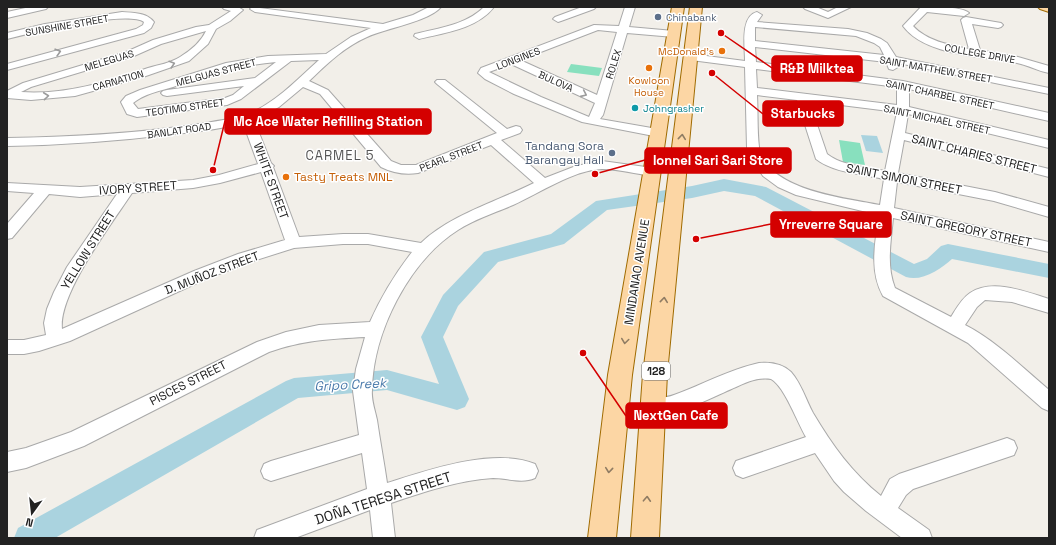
<svg xmlns="http://www.w3.org/2000/svg" width="1056" height="545" font-family="'Space Grotesk',sans-serif">
	<rect width="100%" height="100%" fill="#f2efe9"/>
	<!-- pitch -->
	<g fill="#88e0be">
		<path d="M571,64L602,68L599,76L567,72Z"/>
		<path d="M839,140L860,143L865,165L843,162Z"/>
	</g>
	<!-- water -->
	<path fill="#aad3df" d="M861,135L877,136L883,153L866,151Z"/>
	<g fill="none" stroke-linecap="round" stroke-linejoin="round">
		<!-- river -->
		<path fill="#aad3df" fill-rule="evenodd" d="M724,179L766,187L914,264L927,259L941,246L948,244L1049,264V278L952,259C941,269 922,282 906,277L755,196L724,191L692,198L607,210L564,244L498,262L458,306L443,337L469,399L465,407L457,410L387,390L298,398L55,538H14L18,528L286,381L294,378L387,370L439,384L421,337L443,295L484,252L551,234L596,201L692,186Z"/>
		<!-- minor casing -->
		<g stroke="#a9a9a9" stroke-width="2">
			<g id="minor">
				<path d="M30,7H48L46,9L7,18V12Z"/>
				<path d="M222,7H238L243,10L230,21L216,29L208,44L189,61L143,77L75,96L31,100L7,98V91L23,83L126,52L153,40L196,27L209,25L231,11L224,9ZM206,31C201,42 190,51 180,57C171,63 158,65 148,68C107,82 65,95 21,92L31,87L134,56L161,44Z"/>
				<path d="M252,7L383,24L413,15L429,7H441C428,22 386,28 367,37C344,47 327,64 309,81L328,90L391,161L401,165H416L497,133L437,84L435,82L437,80H445L507,129L516,126L520,127L522,130L520,133L501,140L545,178L576,166L602,161L653,168L658,169L660,172L658,175L653,176C636,174 619,169 602,169C573,170 540,193 513,205C495,213 475,219 458,230C409,261 373,332 372,390C371,400 375,410 377,420C380,441 384,462 387,483C428,470 494,447 535,464L538,471L535,478C522,484 507,478 493,478C458,480 424,492 391,503L395,538H373L370,510L295,538H254L257,530L367,489L362,453L271,481L264,478L261,471L264,464L271,461L359,435L353,391L356,369L365,337C330,339 303,340 269,352L84,446L26,468L7,472V452L26,448L71,432L257,342L286,332L319,325L370,322C381,297 395,274 412,252L368,244H343L294,248L250,262L206,279L70,341L39,351L24,354H7V340H24L46,335L44,323L47,309L54,292L67,267L117,194L80,197L49,194L12,238L7,239V224L34,193L7,191V183L80,187L193,180L219,175L258,164L243,123C221,129 197,132 174,134C119,141 63,145 7,146V138C69,137 131,134 192,125C214,121 237,120 257,110C281,97 299,78 319,60L291,61L241,99L227,105L137,117L127,114L121,102L126,96L140,90L226,63L268,56L326,54L351,37L371,28L255,12L250,9ZM276,62L255,78L167,90L163,91L161,93L163,95L167,96L244,86L233,95L225,98L138,109L133,103C144,94 159,91 173,87C207,75 240,65 276,62ZM303,87L320,94L381,167C393,173 405,175 418,173L491,145L534,183C498,201 450,215 421,243L368,234H343L299,237L273,167L274,166L271,163L254,120L279,107ZM261,172L285,240L238,254L194,271L62,329C58,294 112,223 132,193L193,188L220,183Z"/>
				<path d="M484,7H494C477,29 444,33 419,39L414,36L415,34C439,28 466,25 484,7Z"/>
				<path d="M582,7H596L594,9L561,21L558,22L553,19L555,17Z"/>
				<path d="M625,7H635L629,27L674,31L679,34L674,37L627,33L603,115L600,119L663,130L665,133L663,136L659,137L582,122L514,94L485,79L478,73L481,68L594,25L619,26ZM598,30L617,32L597,95L520,60ZM511,64L595,103L589,117L541,97L489,72Z"/>
				<path d="M803,7H816L828,12L838,7H851L828,18L805,9Z"/>
				<path d="M921,7C931,7 962,6 969,13L964,16L927,12L913,26C927,41 949,45 969,49L961,20L963,18L966,17L1001,23L1003,25L1001,27L998,28L972,24L980,50L1018,57L1049,66V73C1038,71 1028,65 1017,63C983,56 925,56 903,26Z"/>
				<path d="M122,12C133,13 146,12 154,22L151,28L144,33L7,70V64L136,29L143,25L144,22C127,10 30,33 7,39V33L45,24Z"/>
				<path d="M757,12L762,15L757,22L848,29L867,33L881,39L887,43L896,57L1049,88V94L898,63V67L893,70L889,69L886,62L755,47L756,62L903,81L1049,113V121L909,89V107L1049,140V148L908,114L905,133L1049,169V177L904,140L898,173L995,192L1049,207V217L994,201L897,182L894,208L1049,242V252L893,218C891,241 886,265 895,288L951,317C956,309 962,298 970,293C993,278 1026,292 1049,299V313L1012,302L985,300L977,307L965,325C996,341 1022,367 1049,390V411L1042,408L968,343L883,296C869,271 875,242 879,215L796,195L778,187L763,176L750,157L747,148L745,67L691,60L686,57L691,54L745,61C745,47 740,16 757,12ZM755,27L856,36L874,43L880,47L884,55L755,41ZM756,69L897,87V105L757,88ZM757,95L797,100L816,159C834,173 862,174 884,179L880,205C846,198 767,191 759,147C757,130 758,112 757,95ZM809,101L897,112L885,171C867,167 842,166 827,154Z"/>
				<path d="M759,363C770,362 783,364 791,372C801,383 806,400 813,413C832,445 852,473 881,496L890,479L899,474L1007,438L1014,441L1017,448L1014,455L913,489L906,495L898,508L929,530L932,538H902L866,511L844,492L834,481L815,453L743,478L736,475L733,468L736,461L806,437C797,422 785,387 771,379C758,377 747,382 736,387C712,397 670,421 646,412L643,406L646,400C655,396 665,399 674,395C702,385 730,369 759,363Z"/>
			</g>
		</g>
		<!-- major casing -->
		<g stroke="#a06b00" stroke-width="2">
			<g id="major">
				<path d="M672,7H684L632,375L616,538H588L608,375Z"/>
				<path d="M690,7H702L667,374L659,538H631L643,374Z"/>
				<path d="M1038,7H1049V12L1040,9Z"/>
			</g>
		</g>
		<!-- minor -->
		<use href="#minor" fill="#fff" fill-rule="evenodd"/>
		<!-- major -->
		<use href="#major" fill="#fcd6a4" fill-rule="evenodd"/>
	</g>
	<!-- one-way arrows -->
	<defs><path id="oneway-chevron" d="M-2-3.5L2.5 0L-2 3.5" fill="none" stroke-width="1.6" stroke-linecap="round" stroke-linejoin="round"/></defs>
	<g stroke="#9c9c9c">
		<use href="#oneway-chevron" transform="translate(58 52) rotate(-16)"/>
		<use href="#oneway-chevron" transform="translate(172 64) rotate(-17)"/>
		<use href="#oneway-chevron" transform="translate(584 94) rotate(24)"/>
		<use href="#oneway-chevron" transform="translate(46 96) rotate(-6)"/>
	</g>
	<g stroke="#8f7c63">
		<use href="#oneway-chevron" transform="translate(682 137) rotate(-84)"/>
		<use href="#oneway-chevron" transform="translate(664 300) rotate(-84)"/>
		<use href="#oneway-chevron" transform="translate(625 341) rotate(98)"/>
		<use href="#oneway-chevron" transform="translate(609 470) rotate(96)"/>
		<use href="#oneway-chevron" transform="translate(647 499) rotate(-87)"/>
	</g>
	<!-- markers -->
	<g fill="#5c6f8a" stroke="#fff" stroke-width="1.5">
		<circle cx="658" cy="17" r="4"/>
		<circle cx="612" cy="153" r="4"/>
	</g>
	<g fill="#e8710a" stroke="#fff" stroke-width="1.5">
		<circle cx="722" cy="51" r="4"/>
		<circle cx="649" cy="68" r="4"/>
		<circle cx="286" cy="177" r="4"/>
	</g>
	<circle fill="#0f9aa8" stroke="#fff" stroke-width="1.5" cx="635" cy="108" r="4"/>
	<g text-anchor="middle" stroke-width="3" stroke-linejoin="round" paint-order="stroke">
		<!-- far-service labels -->
		<g font-size="10" fill="#4e5e75" stroke="#fff" text-anchor="start">
			<text x="666" y="21">Chinabank</text>
		</g>
		<!-- far-street labels -->
		<g font-size="10" fill="#222" stroke="#fff">
			<text transform="translate(67 25) rotate(-10)" y="4">SUNSHINE STREET</text>
			<text transform="translate(980 53) rotate(10)" y="4">COLLEGE DRIVE</text>
			<text transform="translate(518 58) rotate(-21)" y="4">LONGINES</text>
			<text transform="translate(109 60) rotate(-17)" y="4">MELEGUAS</text>
			<text transform="translate(613 64) rotate(-73)" y="4">ROLEX</text>
			<text transform="translate(936 69) rotate(10)" y="4">SAINT MATTHEW STREET</text>
			<text transform="translate(216 72) rotate(-15)" y="4">MELGUAS STREET</text>
			<text transform="translate(118 80) rotate(-16)" y="4">CARNATION</text>
			<text transform="translate(556 81) rotate(24)" y="4">BULOVA</text>
			<text transform="translate(940 94) rotate(12)" y="4">SAINT CHARBEL STREET</text>
			<text transform="translate(185 107) rotate(-8)" y="4">TEOTIMO STREET</text>
			<text transform="translate(937 119) rotate(12)" y="4">SAINT MICHAEL STREET</text>
			<text transform="translate(179 130) rotate(-8)" y="4">BANLAT ROAD</text>
			<text transform="translate(451 156) rotate(-21)" y="4">PEARL STREET</text>
		</g>
		<!-- far-food labels -->
		<g font-size="10" fill="#c56008" stroke="#fff" text-anchor="end">
			<text x="714" y="55">McDonald's</text>
			<text x="649" y="84" text-anchor="middle">Kowloon<tspan x="649" dy="12">House</tspan></text>
		</g>
		<!-- far-culture labels -->
		<g font-size="10" fill="#0d838f" stroke="#fff" text-anchor="start">
			<text x="643" y="112">Johngrasher</text>
		</g>
		<!-- shield labels -->
		<rect fill="#fff" stroke="#646464" stroke-width="1" x="642" y="362" width="28" height="18" rx="3"/>
		<g font-size="11" font-weight="bold" fill="#222">
			<text x="656" y="375">128</text>
		</g>
		<!-- service labels -->
		<g font-size="12" fill="#4e5e75" stroke="#fff" text-anchor="end">
			<text x="604" y="150">Tandang Sora<tspan x="604" dy="14">Barangay Hall</tspan></text>
		</g>
		<!-- street labels -->
		<g font-size="12" fill="#222" stroke="#fff">
			<text transform="translate(974 154) rotate(14)" y="4">SAINT CHARIES STREET</text>
			<text transform="translate(904 179) rotate(11)" y="4">SAINT SIMON STREET</text>
			<text transform="translate(271 181) rotate(70)" y="4">WHITE STREET</text>
			<text transform="translate(138 188) rotate(-4)" y="4">IVORY STREET</text>
			<text transform="translate(966 229) rotate(12)" y="4">SAINT GREGORY STREET</text>
			<text transform="translate(88 250) rotate(-58)" y="4">YELLOW STREET</text>
			<text transform="translate(637 272) rotate(-81)" y="4">MINDANAO AVENUE</text>
			<text transform="translate(212 273) rotate(-21)" y="4">D. MUÑOZ STREET</text>
			<text transform="translate(188 383) rotate(-27)" y="4">PISCES STREET</text>
		</g>
		<!-- food labels -->
		<g font-size="12" fill="#c56008" stroke="#fff" text-anchor="start">
			<text x="294" y="181">Tasty Treats MNL</text>
		</g>
		<!-- neighbourhood labels -->
		<g font-size="13" letter-spacing="1" fill="#555" stroke="#fff">
			<text x="340" y="160">CARMEL 5</text>
		</g>
		<!-- water labels -->
		<g font-size="13" font-style="italic" fill="#4a7aab" stroke="#fff">
			<text transform="translate(350 384) rotate(-3)" y="5">Gripo Creek</text>
		</g>
		<!-- near-street labels -->
		<g font-size="14" fill="#222" stroke="#fff">
			<text transform="translate(383 498) rotate(-18)" y="5">DOÑA TERESA STREET</text>
		</g>
	</g>
	<!-- callouts -->
	<path fill="none" stroke="#d40000" stroke-width="1.5" d="M721 33L772 68M712 73L763 114M213 170L225 121M595 174L645 160M696 239L771 224M583 353L626 416"/>
	<g fill="#d40000" stroke="#fff" stroke-width="1.5">
		<circle cx="721" cy="33" r="4"/>
		<circle cx="712" cy="73" r="4"/>
		<circle cx="213" cy="170" r="4"/>
		<circle cx="595" cy="174" r="4"/>
		<circle cx="696" cy="239" r="4"/>
		<circle cx="583" cy="353" r="4"/>
	</g>
	<g fill="#d40000" stroke="#d40000" stroke-width="1.5">
		<rect x="772" y="56" width="90" height="25" rx="4"/>
		<rect x="763" y="101" width="80" height="25" rx="4"/>
		<rect x="225" y="109" width="206" height="25" rx="4"/>
		<rect x="645" y="148" width="146" height="25" rx="4"/>
		<rect x="771" y="212" width="120" height="25" rx="4"/>
		<rect x="626" y="403" width="101" height="25" rx="4"/>
	</g>
	<g font-size="13" text-anchor="middle" font-weight="bold" fill="#fff">
		<text x="817" y="73">R&amp;B Milktea</text>
		<text x="803" y="118">Starbucks</text>
		<text x="328" y="126">Mc Ace Water Refilling Station</text>
		<text x="718" y="165">Ionnel Sari Sari Store</text>
		<text x="831" y="229">Yrreverre Square</text>
		<text x="676" y="420">NextGen Cafe</text>
	</g>
	<!-- border -->
	<rect width="1056" height="545" fill="none" stroke="#222222" stroke-width="16"/>
	<!-- north arrow -->
	<g transform="translate(32 513) rotate(195)" stroke="#ffffff" stroke-width="3" paint-order="stroke">
	<path d="M0-3L7 15L0 10L-7 15Z" fill="#222222"/>
	<text y="-6" font-size="11" font-weight="bold" text-anchor="middle" fill="#222222">N</text>
	</g>
</svg>
